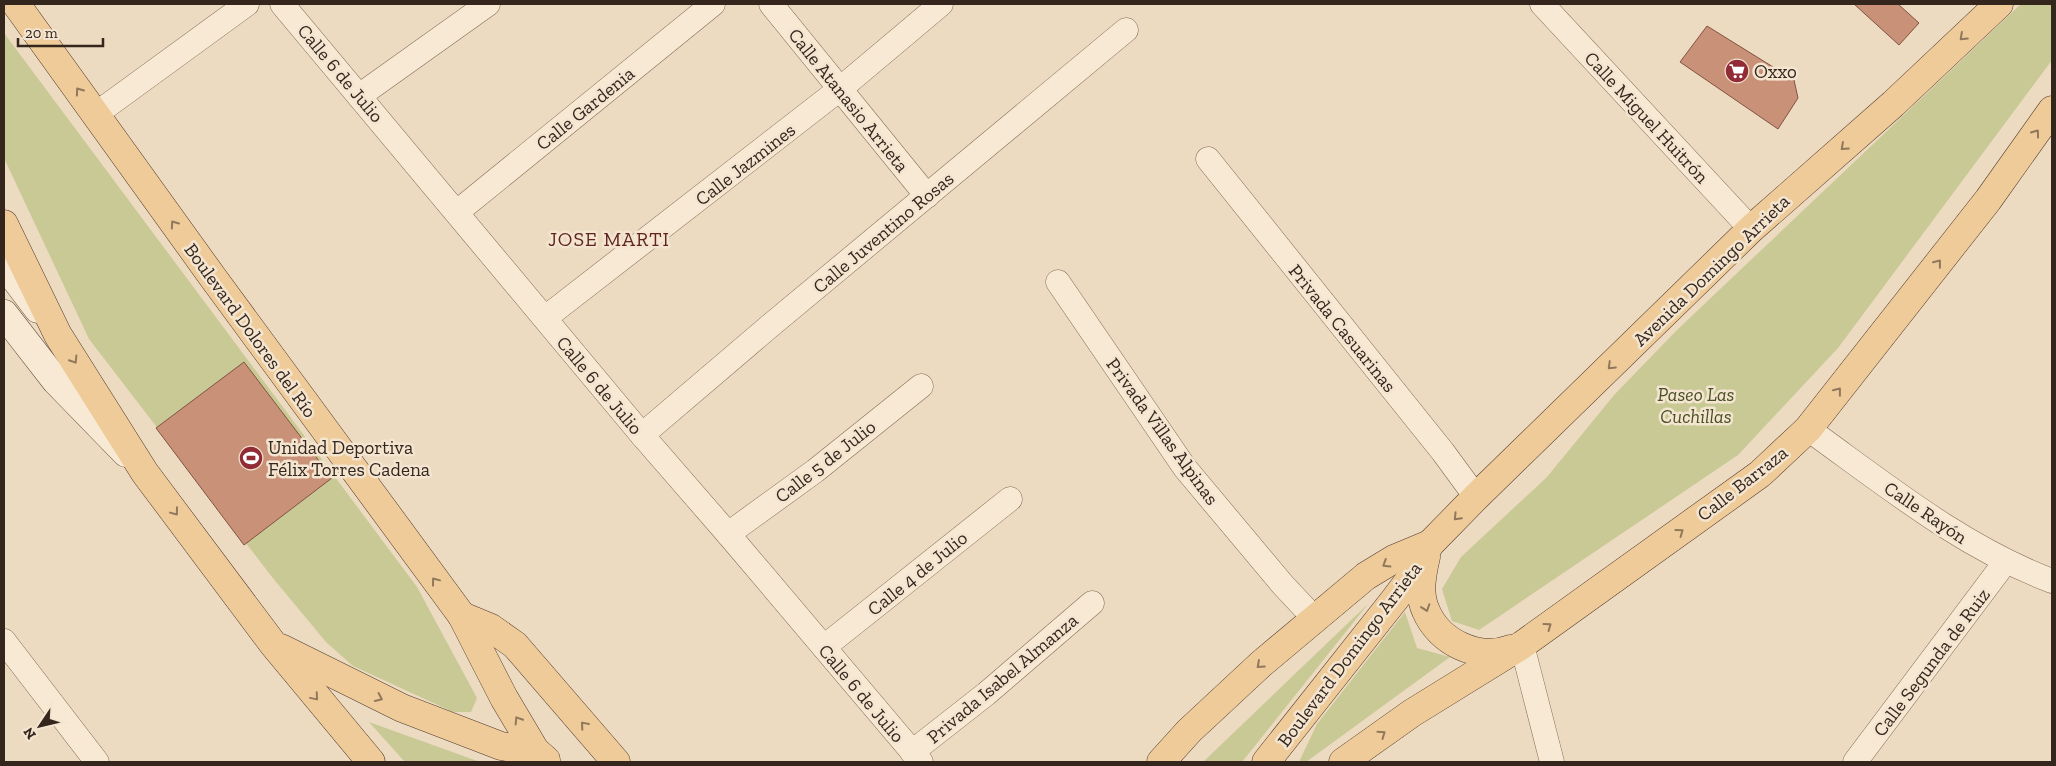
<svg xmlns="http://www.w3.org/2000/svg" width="2056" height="766" font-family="'Zilla Slab',serif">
	<rect width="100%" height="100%" fill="#ecdac1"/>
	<!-- green -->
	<g fill="#c8c995">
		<path d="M2021,4H2052V60L1838,348L1738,455L1479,630L1452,621L1442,589L1461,557L1547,477L1615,394L1677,330Z"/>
		<path d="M4,33L417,587L477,698L471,712H453L353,666L326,642L272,577L89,339L4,158Z"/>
		<path d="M1368,604L1242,762H1203Z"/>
		<path d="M1405,612L1417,648L1450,657L1306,762H1299L1317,724Z"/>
		<path d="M369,722L480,762H405Z"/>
	</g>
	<!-- building -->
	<g fill="#c89178" stroke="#825340">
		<path d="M1854,4H1898L1919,23L1899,45Z"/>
		<path d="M1707,26L1794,80L1798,98L1778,129L1680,62Z"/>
		<path d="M244,362L332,478L244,545L156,428Z"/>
	</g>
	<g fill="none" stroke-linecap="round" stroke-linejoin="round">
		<!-- street casing -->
		<g stroke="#846b59" stroke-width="25">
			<g id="street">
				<path d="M282,4L642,435L728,534L921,762"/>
				<path d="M771,4L927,196"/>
				<path d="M1542,4L1751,229"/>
				<path d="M359,96L488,4"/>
				<path d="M96,114L247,4"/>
				<path d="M1208,159L1443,452L1476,497"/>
				<path d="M457,212L713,4"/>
				<path d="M1058,282L1185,468L1283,585L1315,619"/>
				<path d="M545,318L840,89L941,4"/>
				<path d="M1808,429C1886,485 1962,547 2052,581"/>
				<path d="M642,435L771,325L1126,30"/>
				<path d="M728,534L815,471L921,386"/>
				<path d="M4,641L97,762"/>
				<path d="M1522,645L1552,762"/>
				<path d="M824,647L1010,499"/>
				<path d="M912,752L986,694L1092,603"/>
				<path d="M1855,762L2006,561"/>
			</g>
		</g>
		<!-- secondary casing -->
		<g stroke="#664d3d" stroke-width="29">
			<g id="secondary">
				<path d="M4,264L38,309"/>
				<path d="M4,314L56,381L126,453"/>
			</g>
		</g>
		<!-- primary casing -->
		<g stroke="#523b2e" stroke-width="29">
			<g id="primary">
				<path d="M16,4L214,279L462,616L504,698L542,762"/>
				<path d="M4,224L58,335L145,473L273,644L371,762"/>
				<path d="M1426,557C1422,574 1418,594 1426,611C1439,642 1478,661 1510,649"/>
				<path d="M462,616L491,628L515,645L616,762"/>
				<path d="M281,648L402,708L501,746L537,752L546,760"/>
				<path d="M1161,762L1189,731L1261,664L1366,576L1394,559L1430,544"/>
				<path d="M1266,762L1395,599L1413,575L1430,544L1476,497L1751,229L1893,104L1999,4"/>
				<path d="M1343,762L1412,713L1522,645L1760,474L1808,429L1988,200L2052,110"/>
			</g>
		</g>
		<!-- street -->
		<use href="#street" stroke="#f7e9d3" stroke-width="24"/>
		<!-- secondary -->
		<use href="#secondary" stroke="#f7e9d3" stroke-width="28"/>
		<!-- primary -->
		<use href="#primary" stroke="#eecb99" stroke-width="28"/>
	</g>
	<!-- one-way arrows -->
	<defs><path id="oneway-chevron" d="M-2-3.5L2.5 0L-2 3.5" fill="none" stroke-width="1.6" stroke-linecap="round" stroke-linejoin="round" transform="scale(1.25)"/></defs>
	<g stroke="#91785b">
		<use href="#oneway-chevron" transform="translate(1963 37) rotate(137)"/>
		<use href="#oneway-chevron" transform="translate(79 91) rotate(-126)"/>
		<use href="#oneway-chevron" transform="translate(2036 133) rotate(-54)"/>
		<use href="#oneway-chevron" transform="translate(1844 147) rotate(138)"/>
		<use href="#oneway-chevron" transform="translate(174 224) rotate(-125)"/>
		<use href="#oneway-chevron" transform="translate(1938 263) rotate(-52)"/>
		<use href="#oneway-chevron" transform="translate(74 360) rotate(58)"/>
		<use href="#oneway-chevron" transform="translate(1611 366) rotate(136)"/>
		<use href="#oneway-chevron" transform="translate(1838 391) rotate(-52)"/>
		<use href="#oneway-chevron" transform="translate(175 512) rotate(53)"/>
		<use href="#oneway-chevron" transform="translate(1457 517) rotate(134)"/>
		<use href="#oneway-chevron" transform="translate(1680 532) rotate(-36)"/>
		<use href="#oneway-chevron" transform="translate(1386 564) rotate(148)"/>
		<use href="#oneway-chevron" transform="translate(435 581) rotate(-127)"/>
		<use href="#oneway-chevron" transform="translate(1426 608) rotate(71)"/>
		<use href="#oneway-chevron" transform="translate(1548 626) rotate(-36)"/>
		<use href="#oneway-chevron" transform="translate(1260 665) rotate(138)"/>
		<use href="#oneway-chevron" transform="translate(315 697) rotate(50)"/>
		<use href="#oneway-chevron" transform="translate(379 698) rotate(25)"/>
		<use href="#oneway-chevron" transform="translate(518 720) rotate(-122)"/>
		<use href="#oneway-chevron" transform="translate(584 725) rotate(-131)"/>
		<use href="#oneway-chevron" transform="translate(1382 734) rotate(-35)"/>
	</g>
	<!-- icons -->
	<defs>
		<g id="supermarket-disc" transform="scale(1.25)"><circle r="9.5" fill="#912c37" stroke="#f3e5d0"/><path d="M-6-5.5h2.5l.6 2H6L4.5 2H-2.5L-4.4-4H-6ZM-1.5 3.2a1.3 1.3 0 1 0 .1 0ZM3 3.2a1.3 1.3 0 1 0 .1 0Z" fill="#fff"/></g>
		<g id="stadium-disc" transform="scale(1.25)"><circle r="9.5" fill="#912c37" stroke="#f3e5d0"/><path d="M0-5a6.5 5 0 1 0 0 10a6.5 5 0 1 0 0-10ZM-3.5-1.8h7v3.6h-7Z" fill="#fff"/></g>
	</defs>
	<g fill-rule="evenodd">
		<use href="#supermarket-disc" x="1737" y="71"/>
		<use href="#stadium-disc" x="251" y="458"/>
	</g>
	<g text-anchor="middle" stroke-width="5" stroke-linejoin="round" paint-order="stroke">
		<!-- poi labels -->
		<g font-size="19" fill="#34261d" stroke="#f3e5d0" text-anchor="start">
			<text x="1754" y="78">Oxxo</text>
			<text x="268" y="454">Unidad Deportiva<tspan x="268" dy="22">Félix Torres Cadena</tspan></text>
		</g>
		<!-- street labels -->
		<g font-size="19" fill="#34261d" stroke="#f3e5d0">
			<text transform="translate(341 73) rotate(50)" y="7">Calle 6 de Julio</text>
			<text transform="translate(849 100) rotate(51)" y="7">Calle Atanasio Arrieta</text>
			<text transform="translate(585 108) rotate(-39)" y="7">Calle Gardenia</text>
			<text transform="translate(1647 117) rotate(47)" y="7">Calle Miguel Huitrón</text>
			<text transform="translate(745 164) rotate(-38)" y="7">Calle Jazmines</text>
			<text transform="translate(883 232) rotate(-40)" y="7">Calle Juventino Rosas</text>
			<text transform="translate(1711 270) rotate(-44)" y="7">Avenida Domingo Arrieta</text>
			<text transform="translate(1343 328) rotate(51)" y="7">Privada Casuarinas</text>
			<text transform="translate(251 330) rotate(54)" y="7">Boulevard Dolores del Río</text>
			<text transform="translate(600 385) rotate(50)" y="7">Calle 6 de Julio</text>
			<text transform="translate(1163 431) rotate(54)" y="7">Privada Villas Alpinas</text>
			<text transform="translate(825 461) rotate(-38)" y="7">Calle 5 de Julio</text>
			<text transform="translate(1742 483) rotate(-38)" y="7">Calle Barraza</text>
			<text transform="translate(1926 512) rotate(34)" y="7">Calle Rayón</text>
			<text transform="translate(917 573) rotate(-39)" y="7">Calle 4 de Julio</text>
			<text transform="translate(1349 654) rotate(-53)" y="7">Boulevard Domingo Arrieta</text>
			<text transform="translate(1931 662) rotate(-53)" y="7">Calle Segunda de Ruiz</text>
			<text transform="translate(1002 678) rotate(-40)" y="7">Privada Isabel Almanza</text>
			<text transform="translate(862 693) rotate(50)" y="7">Calle 6 de Julio</text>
		</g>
		<!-- park labels -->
		<g font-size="19" font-style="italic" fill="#4a5024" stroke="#f3e5d0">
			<text x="1696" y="401">Paseo Las<tspan x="1696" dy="22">Cuchillas</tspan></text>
		</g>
		<!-- neighbourhood labels -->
		<g font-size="20" letter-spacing="1" fill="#5f251e" stroke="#f3e5d0">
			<text x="609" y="246">JOSE MARTI</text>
		</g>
	</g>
	<!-- border -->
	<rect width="2056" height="766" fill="none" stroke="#34261d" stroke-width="10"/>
	<!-- north arrow -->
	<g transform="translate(40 726) rotate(235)" stroke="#f3e5d0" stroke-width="4" paint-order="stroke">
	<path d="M0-4L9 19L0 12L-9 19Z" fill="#34261d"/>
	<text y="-8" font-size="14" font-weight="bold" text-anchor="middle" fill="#34261d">N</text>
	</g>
	<!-- scale -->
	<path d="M18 38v8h85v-8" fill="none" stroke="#34261d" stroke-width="2.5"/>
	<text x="25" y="38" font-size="15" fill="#34261d" stroke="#f3e5d0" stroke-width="4" paint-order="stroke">20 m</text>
</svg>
